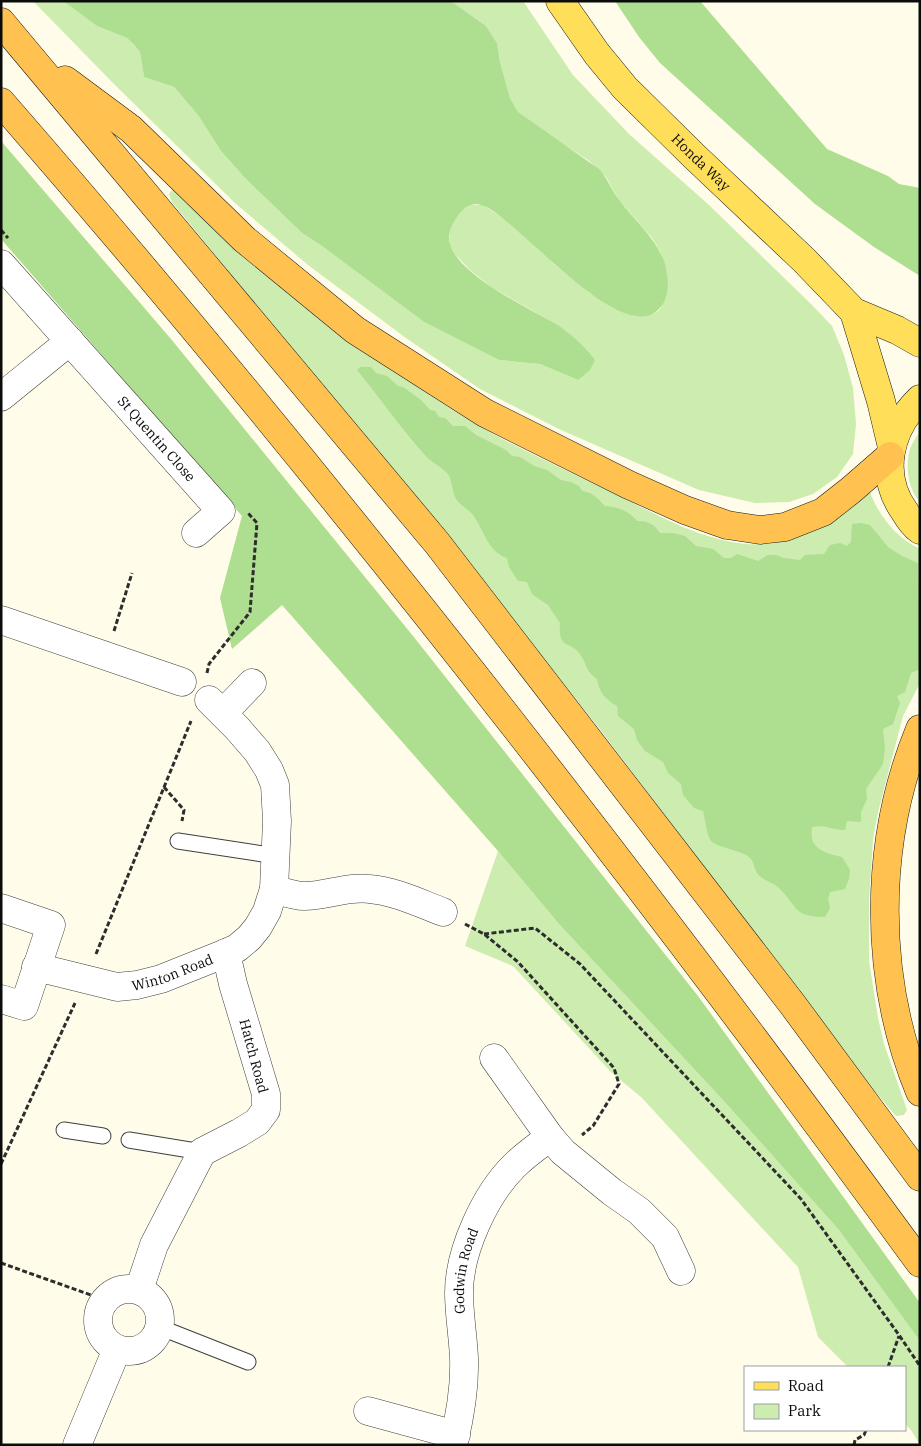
<svg xmlns="http://www.w3.org/2000/svg" width="921" height="1446" font-family="'IBM Plex Serif',serif">
	<rect width="100%" height="100%" fill="#fffce9"/>
	<!-- green -->
	<g fill="#ccecb0">
		<path d="M33,1H63L97,26L127,38L140,52L144,77L174,87L198,115L221,151L245,178L302,233L322,246L424,322L499,360L540,364L578,380L556,324L491,287L470,270L455,254L450,245L449,232L456,217L461,211L470,205H483L509,222L555,265L591,294L635,316L651,314L657,312L661,308L667,273L660,251L652,238L619,200L606,177L588,160L543,131L518,112L510,98L500,62L497,43L486,26L451,1H523L573,75L629,134L709,205L811,304L832,326L844,355L853,388L856,424L853,454L837,477L813,494L789,502L755,503L699,490L561,430L480,389L406,338L308,265L235,203L113,83Z"/>
		<path d="M172,190H175C220,227 266,265 311,302C355,339 399,376 448,407C500,441 559,467 615,494C660,516 714,548 765,544C807,541 837,513 869,490C879,516 895,537 920,549V683L903,716L878,812L873,839L869,900V961L878,1018L884,1044L907,1110L904,1115L896,1116L867,1082L599,728L453,546L172,202L169,194Z"/>
		<path d="M920,432V502C908,490 905,465 910,449C912,443 916,437 920,432Z"/>
		<path d="M498,851L559,924L722,1099L839,1230L920,1341V1445L911,1430L905,1424V1367H848L818,1337L798,1267L642,1098L611,1072L513,966L465,946Z"/>
	</g>
	<!-- forest -->
	<g fill="#aede8f">
		<path d="M63,1H451L486,26L497,43L500,62L510,98L518,112L599,169C608,179 612,191 620,201C635,221 655,237 664,261C668,274 670,290 664,302C632,362 516,217 484,206C467,199 457,215 451,228C434,266 532,309 556,324C571,334 584,346 595,360L590,370L578,380L540,364L499,360L424,322L322,246L302,233L245,178L221,151L198,115L174,87L144,77L140,52L134,45L127,38L97,26Z"/>
		<path d="M615,1H700L827,149L888,176L899,184L920,188V276L874,247L815,204L660,63L639,37Z"/>
		<path d="M1,141L171,339L413,636L698,996L920,1303V1341L839,1230L722,1099L559,924L498,851L282,605L232,649L220,598L242,516L1,239Z"/>
		<path d="M360,367H371L376,373L387,376L398,386L403,387L421,400L430,410L435,411L439,417L445,418L453,426H465L476,435L506,450L512,456L520,457L534,466L547,470L561,480L571,482L579,486L582,491C594,493 597,498 605,506C618,507 629,511 637,521C648,521 654,524 660,533H673L685,536L696,546L713,549L724,558H731L737,554L758,561L768,555H776L783,558L800,560L805,555L824,554L830,545L840,543L847,546L851,542L852,524L860,523L870,525L888,547L902,556L918,563L920,669L911,673L905,692L897,696L900,703L893,724L883,729L885,748L883,764L866,789L867,799L861,812V822L847,821L845,830C834,830 823,824 812,827C812,830 811,836 812,839C815,851 832,855 842,857L850,870L849,879L845,889L830,892L828,899L830,908L825,917C792,917 798,906 779,888C773,882 763,881 757,873C754,868 754,861 749,857C741,850 715,847 711,841C707,836 705,818 703,811L694,808L683,795L681,784L668,773L663,762L645,751L637,740L634,729L618,716L617,706C606,700 599,692 597,679C584,670 588,664 579,653C569,640 558,650 560,623L548,605L532,594L527,582L518,581L509,567L507,558C488,552 484,530 473,515C468,509 460,505 456,499C452,491 452,480 448,474C441,466 430,462 424,454C400,427 380,398 357,370Z"/>
	</g>
	<g fill="none" stroke-linecap="round" stroke-linejoin="round">
		<!-- service casing -->
		<g stroke="#3e3e3e" stroke-width="17">
			<g id="service">
				<path d="M178,841L276,856"/>
				<path d="M64,1130L103,1136"/>
				<path d="M129,1140L202,1152"/>
				<path d="M159,1327L248,1362"/>
			</g>
		</g>
		<!-- minor casing -->
		<g stroke="#3e3e3e" stroke-width="29">
			<g id="minor">
				<path id="s1" d="M1,264L221,511L196,533"/>
				<path d="M1,397L70,341"/>
				<path d="M1,620L182,682"/>
				<path d="M223,713L252,683"/>
				<path d="M274,889C284,892 294,896 304,896C326,896 347,886 369,889C395,891 419,903 443,912"/>
				<path d="M1,908L51,925L24,1006L1,999"/>
				<path id="s2" d="M36,967L117,987L137,985L161,979L226,953L237,948L249,938L258,927L267,911L274,889L277,821L275,785L269,770L257,751L237,728L209,700"/>
				<path d="M550,1137L563,1152L612,1192L639,1211L665,1237L681,1271"/>
				<circle cx="129" cy="1320" r="31"/>
				<path d="M139,1290L154,1245L202,1152L239,1133L257,1122L266,1110V1094L233,984L226,953"/>
				<path d="M368,1411L456,1435"/>
				<path d="M77,1445L117,1349"/>
				<path id="s3" d="M453,1445C460,1417 465,1387 464,1358C463,1336 459,1314 459,1293C459,1251 485,1195 514,1166C525,1155 538,1146 550,1137L494,1058"/>
			</g>
		</g>
		<!-- primary casing -->
		<g stroke="#1c1c1c" stroke-width="29">
			<g id="primary">
				<path id="s4" d="M560,1L597,54L625,88L694,156L804,260L854,312L897,330L920,343"/>
				<path d="M854,312L881,401L891,443"/>
				<path d="M920,399C889,429 878,475 905,512C909,519 913,525 920,530"/>
			</g>
		</g>
		<!-- trunk casing -->
		<g stroke="#1c1c1c" stroke-width="29">
			<g id="trunk">
				<path d="M1,22L437,543L793,1005L920,1177"/>
				<path d="M65,80L131,129L244,239L355,330L485,413L629,485L685,510L727,525L760,530L785,527L823,512L851,490L890,456"/>
				<path d="M1,102C325,474 629,865 920,1263"/>
				<path d="M920,729C873,843 873,978 920,1092"/>
			</g>
		</g>
		<!-- path -->
		<g stroke="#2d2d2d" stroke-width="3" stroke-dasharray="5 2.5" stroke-linecap="butt">
			<path d="M1,230L8,238"/>
			<path d="M114,631L132,573"/>
			<path d="M207,673L209,664L250,612L257,523L247,512"/>
			<path d="M164,787L184,810L182,821"/>
			<path d="M465,924L484,934L518,962L614,1068L619,1084L593,1126L582,1135"/>
			<path d="M484,934L535,928L580,964L801,1199L899,1335L920,1366"/>
			<path d="M96,954L191,721"/>
			<path d="M1,1164L75,1003"/>
			<path d="M1,1263L105,1300"/>
			<path d="M888,1367L899,1336"/>
			<path d="M854,1445L855,1440L864,1435L866,1430"/>
		</g>
		<!-- service -->
		<use href="#service" stroke="#fff" stroke-width="15"/>
		<!-- minor -->
		<use href="#minor" stroke="#fff" stroke-width="28"/>
		<!-- primary -->
		<use href="#primary" stroke="#ffdf59" stroke-width="28"/>
		<!-- trunk -->
		<use href="#trunk" stroke="#ffc250" stroke-width="28"/>
	</g>
	<g text-anchor="middle" stroke-width="5" stroke-linejoin="round" paint-order="stroke">
		<!-- street labels -->
		<g font-size="14" fill="#0b0b0b" stroke="#fff">
			<text dy="5" stroke="none"><textPath href="#s4" startOffset="215">Honda Way</textPath></text>
			<text dy="5" stroke="none"><textPath href="#s1" startOffset="234">St Quentin Close</textPath></text>
			<text dy="5" stroke="none"><textPath href="#s2" startOffset="141">Winton Road</textPath></text>
			<text transform="translate(254 1056) rotate(75)" y="5">Hatch Road</text>
			<text dy="5" stroke="none"><textPath href="#s3" startOffset="176">Godwin Road</textPath></text>
		</g>
	</g>
	<!-- border -->
	<rect width="921" height="1446" fill="none" stroke="#0b0b0b" stroke-width="5"/>
	<!-- legend -->
	<rect x="744" y="1366" width="162" height="65" fill="#ffffff" stroke="#9d9d9d"/>
	<rect x="754" y="1382" width="25" height="8" fill="#ffdf59" stroke="#9d9d9d"/>
	<text x="788" y="1391" font-size="15" fill="#0b0b0b">Road</text>
	<rect x="754" y="1404" width="25" height="15" fill="#ccecb0" stroke="#9d9d9d"/>
	<text x="788" y="1416" font-size="15" fill="#0b0b0b">Park</text>
</svg>
